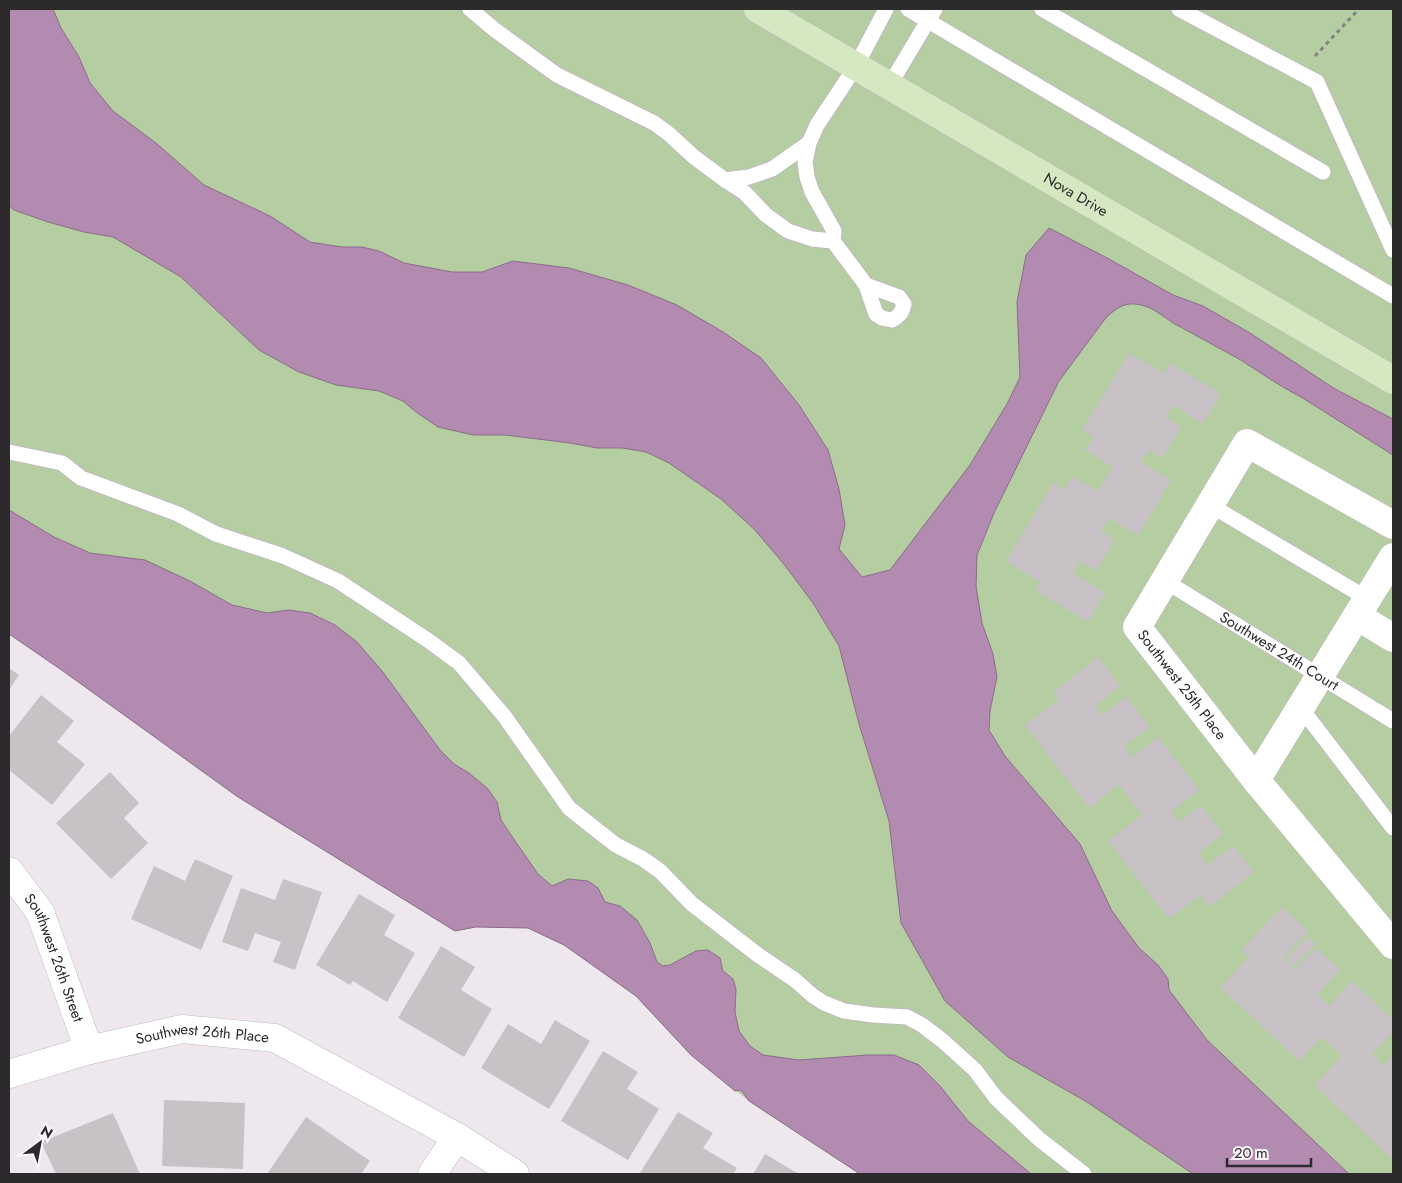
<svg xmlns="http://www.w3.org/2000/svg" width="1402" height="1183" font-family="Jost,sans-serif">
	<rect width="100%" height="100%" fill="#eee8ee"/>
	<!-- grass -->
	<path fill="#b4cea1" d="M9,9H1393V1174H860L749,1101L691,1055L636,996L564,945L528,928L476,927L455,931L238,797L63,671L9,634Z"/>
	<!-- water -->
	<g fill="#b38ab0" stroke="#8a6d88">
		<path d="M9,9H53L61,28L79,57L90,83L113,111L156,143L204,185L270,216L310,242L342,247H362L379,251L404,263L452,272H482L513,261L569,268L628,285L677,305L723,332L761,358L799,405L828,450L839,489L845,525L839,549L862,577L890,570L970,465L1007,404L1020,377L1017,302L1026,255L1049,228L1109,259L1173,295L1203,306L1250,333L1335,389L1393,419V455L1301,397C1279,386 1260,372 1239,359C1218,347 1196,336 1175,324C1162,316 1151,305 1135,304C1122,303 1114,310 1105,319L1059,381L994,513L977,555L976,586L982,623L993,654L997,677L990,711L989,730L1005,756L1080,844L1112,911L1139,948L1158,965L1168,979L1169,990L1207,1040L1349,1174H1193L1087,1102L1008,1057L945,1001L901,923L889,821L859,724L839,646L813,603L783,563L754,529L721,499L669,463L646,452L622,448H597L570,443L505,435H473L438,427L416,412L403,401L379,391L336,385L299,372L259,350L181,277L113,237L84,232L48,222L14,210L9,206Z"/>
		<path d="M9,510L54,537L90,553L145,560L190,581L232,605L267,613L289,610L310,613L335,625L357,642L382,671L440,750L454,764L469,773L488,789L497,802L501,820L513,838L538,874L552,886L568,879L588,881L598,888L605,902L620,906L637,920L650,943L657,962L663,966L670,965L696,951L708,950L720,958L723,971L733,979L736,989L735,1012L739,1031L750,1046L763,1055L799,1060L868,1055H894L919,1065L940,1086L968,1121L1031,1174H860L749,1101L741,1090L735,1091L691,1055L636,996L564,945L528,928L476,927L455,931L238,797L63,671L9,634Z"/>
	</g>
	<!-- building -->
	<g fill="#c8c2c7">
		<path d="M1129,353L1164,373L1170,363L1221,394L1203,424L1173,405L1165,417L1181,427L1162,458L1149,450L1141,462L1171,480L1138,536L1109,518L1101,531L1114,540L1096,571L1080,561L1073,573L1105,593L1088,622L1035,590L1040,582L1006,561L1053,483L1064,490L1072,476L1098,491L1113,467L1085,450L1094,437L1082,430Z"/>
		<path d="M1098,657L1120,686L1095,706L1102,715L1126,697L1150,727L1124,746L1133,757L1158,737L1199,790L1171,812L1179,822L1201,806L1223,834L1199,853L1208,865L1233,846L1254,872L1209,907L1200,895L1169,919L1108,841L1142,815L1119,784L1089,808L1025,725L1059,699L1053,692Z"/>
		<path d="M9,668L19,675L9,690Z"/>
		<path d="M41,695L74,721L57,742L85,764L52,805L9,770V736Z"/>
		<path d="M110,772L139,803L124,818L148,843L111,879L56,823Z"/>
		<path d="M195,859L233,876L201,950L131,919L154,866L185,881Z"/>
		<path d="M283,879L322,892L295,970L273,962L281,942L255,933L248,951L222,942L241,888L275,900Z"/>
		<path d="M359,894L395,915L384,935L415,953L387,1002L353,981L350,985L316,965Z"/>
		<path d="M1282,907L1308,931L1283,958L1295,969L1316,948L1340,970L1317,994L1329,1006L1352,981L1393,1020V1032L1372,1054L1383,1065L1393,1054V1160L1314,1085L1342,1056L1322,1037L1299,1061L1220,987L1249,957L1241,950Z"/>
		<path d="M1308,936L1316,944L1294,966L1286,959Z"/>
		<path d="M441,946L475,967L461,990L492,1009L464,1057L398,1018Z"/>
		<path d="M555,1020L590,1041L549,1109L481,1068L508,1024L541,1044Z"/>
		<path d="M603,1051L638,1072L627,1089L659,1109L628,1160L561,1121Z"/>
		<path d="M164,1100L245,1103L243,1169L162,1166Z"/>
		<path d="M678,1112L713,1133L703,1148L737,1168L733,1174L640,1173Z"/>
		<path d="M113,1113L140,1174H56L41,1142Z"/>
		<path d="M306,1117L370,1161L361,1174H267Z"/>
		<path d="M765,1154L799,1174H753Z"/>
	</g>
	<g fill="none" stroke-linecap="round" stroke-linejoin="round">
		<!-- lane casing -->
		<g stroke="#c1bbc1" stroke-width="17">
			<g id="lane">
				<path d="M470,9L495,30L557,75L654,123L669,134L694,157L725,180L745,193L766,215L788,231L812,239L833,241L866,285L876,314L882,318L892,320C899,316 902,313 904,304L899,297L866,285"/>
				<path d="M908,9L1393,296"/>
				<path d="M1042,9L1323,172"/>
				<path d="M1179,9L1317,82L1393,250"/>
				<path d="M889,86L935,9"/>
				<path d="M725,180L749,177L772,169L809,143"/>
				<path d="M833,241L834,231L812,192L807,177L805,162L809,143L817,125L856,66L886,9"/>
				<path d="M9,452L62,463L81,478L178,514L216,534L283,556L338,581L429,641L459,663L505,717L569,808L598,831L616,845L643,859L660,871L692,904L758,955L795,980L813,996L824,1003L844,1011L873,1015L907,1017L922,1025L943,1041L975,1070L996,1098L1039,1139L1084,1174"/>
				<path d="M1210,505L1368,599"/>
				<path id="s1" d="M1165,581L1393,721"/>
				<path d="M1301,708L1393,828"/>
			</g>
		</g>
		<!-- street casing -->
		<g stroke="#c1bbc1" stroke-width="29">
			<g id="street">
				<path id="s2" d="M1393,525L1247,443L1137,627L1256,780L1393,945"/>
				<path d="M1357,616L1393,638"/>
				<path d="M1256,780L1393,557"/>
				<path id="s3" d="M9,871L40,912L89,1050"/>
				<path id="s4" d="M9,1074L89,1050L182,1029L275,1038L457,1137L515,1174"/>
				<path d="M432,1174L457,1137"/>
			</g>
		</g>
		<!-- secondary casing -->
		<g stroke="#c1bbc1" stroke-width="29">
			<g id="secondary">
				<path id="s5" d="M758,9L1393,380"/>
			</g>
		</g>
		<!-- path -->
		<path stroke="#858185" stroke-width="3" stroke-dasharray="4 4" stroke-linecap="butt" d="M1315,56L1359,9"/>
		<!-- lane -->
		<use href="#lane" stroke="#fff" stroke-width="15"/>
		<!-- street -->
		<use href="#street" stroke="#fff" stroke-width="28"/>
		<!-- secondary -->
		<use href="#secondary" stroke="#d5e8c1" stroke-width="28"/>
	</g>
	<g text-anchor="middle" stroke-width="4" stroke-linejoin="round" paint-order="stroke">
		<!-- street labels -->
		<g font-size="15" fill="#2c2a2c" stroke="#fbf5fb">
			<text dy="5" stroke="none"><textPath href="#s5" startOffset="368">Nova Drive</textPath></text>
			<text dy="5" stroke="none"><textPath href="#s1" startOffset="134">Southwest 24th Court</textPath></text>
			<text dy="5" stroke="none"><textPath href="#s2" startOffset="455">Southwest 25th Place</textPath></text>
			<text dy="5" stroke="none"><textPath href="#s3" startOffset="99">Southwest 26th Street</textPath></text>
			<text dy="5" stroke="none"><textPath href="#s4" startOffset="199">Southwest 26th Place</textPath></text>
		</g>
	</g>
	<!-- border -->
	<rect width="1402" height="1183" fill="none" stroke="#2c2a2c" stroke-width="20"/>
	<!-- north arrow -->
	<g transform="translate(40 1143) rotate(32)" stroke="#fbf5fb" stroke-width="4" paint-order="stroke">
	<path d="M0-4L9 19L0 12L-9 19Z" fill="#2c2a2c"/>
	<text y="-8" font-size="14" font-weight="bold" text-anchor="middle" fill="#2c2a2c">N</text>
	</g>
	<!-- scale -->
	<path d="M1227 1158v8h84v-8" fill="none" stroke="#2c2a2c" stroke-width="2.5"/>
	<text x="1234" y="1158" font-size="15" fill="#2c2a2c" stroke="#fbf5fb" stroke-width="4" paint-order="stroke">20 m</text>
</svg>
